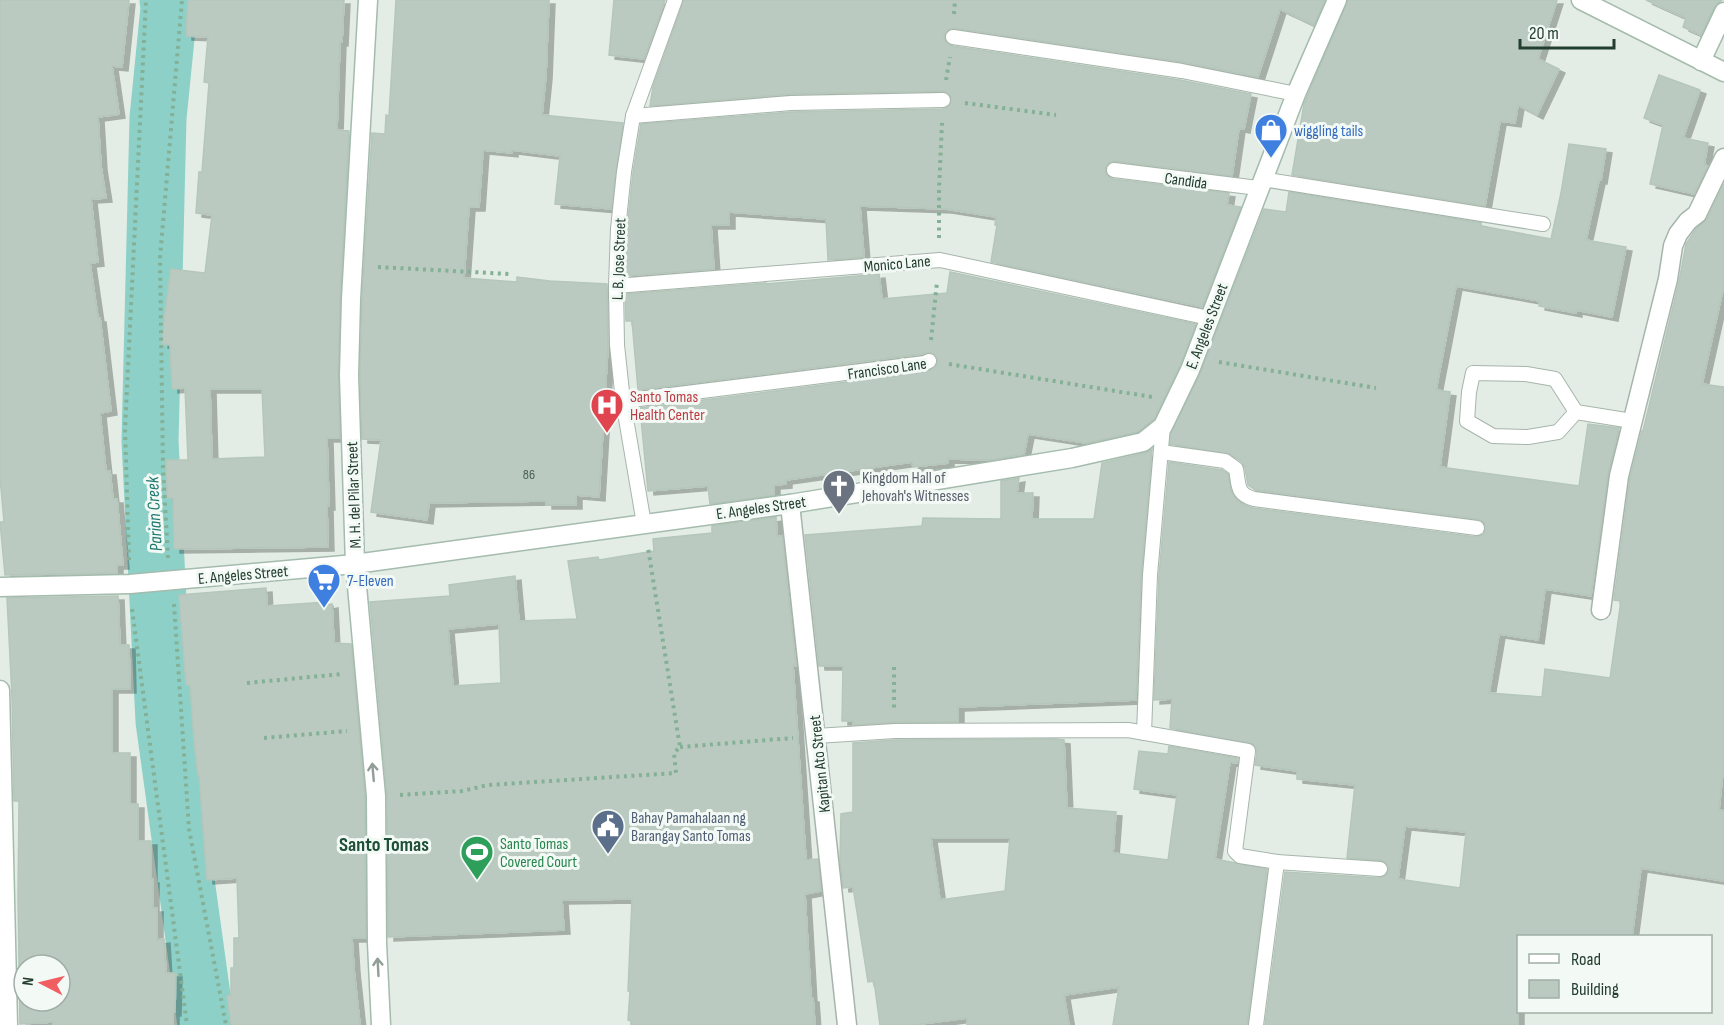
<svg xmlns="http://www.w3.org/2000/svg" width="1724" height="1025" font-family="'Sofia Sans Condensed',sans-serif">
	<defs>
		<filter id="shadow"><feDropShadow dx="6" dy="4" stdDeviation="0" flood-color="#0004"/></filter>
	</defs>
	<rect width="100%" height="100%" fill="#e3ede5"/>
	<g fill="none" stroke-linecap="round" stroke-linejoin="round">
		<!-- river -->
		<path stroke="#8cd0c8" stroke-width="57" d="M168,0L169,8L158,118L150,441L164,721L206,1025"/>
	</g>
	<!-- building -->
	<g fill="#bbcac0" stroke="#b5c6ba" stroke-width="1.5" fill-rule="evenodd" filter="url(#shadow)">
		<path d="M0,0H129L122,67L112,66L119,114L98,117L101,166L106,198L91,199L98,262L90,263L98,318H100L111,411L100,413L106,471H110L113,499H117L123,565H117V573L5,575L0,522H4L0,477Z"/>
		<path d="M188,0H344L342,42H340L337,130L349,131L340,299L338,375L340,438H327L329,506H327L328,547L174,549L173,498H167L166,460H188L185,388L172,389L170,345L162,344L165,312L171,269L205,273L212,215L196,213L199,172H202L209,83L204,82L208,37L186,36ZM210,389H262L265,457L212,459Z"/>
		<path d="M396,0H549L546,75L542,115L623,123L611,209L555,204L560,156L512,150V153L483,150L479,207H469L464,278L517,282V277L550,281L607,284L608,346L599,497L576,495V505H546V501L429,503L427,520L371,512L381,440L362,439L360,375L362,299L372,133L385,134L386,115L389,116Z"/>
		<path d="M614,0H665L644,59L609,55Z"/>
		<path d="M684,0H1325L1314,25L1280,9L1258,77L1183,62L954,28L949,29L944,35L945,41L952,46L1180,80L1251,94L1244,129L1239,128L1232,176L1115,161L1110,162L1105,168L1106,174L1113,179L1229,193L1227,205L1241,207L1202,307L991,262L997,225H995L996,217L946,209L860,206L864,257L828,260L826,219L729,212V225H711L714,269L625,276L627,230L633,173L641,124L791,112L943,109L948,107L952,100L950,95L943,91L790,94L650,106L653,87Z"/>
		<path d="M1348,0H1557L1538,59L1559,69L1537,115L1518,105L1515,123L1500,121L1485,206L1292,175L1304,104Z"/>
		<path d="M1646,0H1722L1714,7L1701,35L1683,27L1686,18Z"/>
		<path d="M1659,75L1700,90L1683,138L1708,143L1704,165L1708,166L1694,194L1650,184L1663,125L1644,118Z"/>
		<path d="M1569,144L1606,149L1601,180H1599L1586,240L1626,247L1612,317L1576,310V313L1539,306L1540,301L1456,286L1436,390L1450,392L1440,467L1579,486L1588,424L1619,428L1608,474L1591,596L1545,589L1538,640L1499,634L1489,693L1542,697L1545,669L1610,678L1621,601L1614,600L1630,478L1642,431H1643L1679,282L1686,244L1696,229L1707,219L1724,184V285L1702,384L1724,387V762L1719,810L1724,811V881L1641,868L1632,936H1518V1025H1265L1285,872L1379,878L1387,874L1389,869L1385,862L1381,860L1347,858L1355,785L1297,779V771L1255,765L1257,752L1253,744L1170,728L1172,699L1154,700L1159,576L1169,462L1222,470L1228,474L1231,491L1235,498L1244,505L1253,508L1476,537L1484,534L1485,525L1483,521L1478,519L1256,490L1248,485L1245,468L1242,462L1230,454L1170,444L1171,433L1200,374L1264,209L1286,212L1289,192L1481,223V226L1551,239L1561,193ZM1405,826L1466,832L1460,888L1398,879Z"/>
		<path d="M950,272L1196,324L1180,366L1154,419L1138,432L1086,443L1028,434L1024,454L990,460L948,459V463L913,467L912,462L786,480V484L774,485V495L710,504L708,486L648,491L640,408L926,372L936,366L938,361L934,354L929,352L922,354L638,390L632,321H626L625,294L766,283V284L879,274L882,299L947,293Z"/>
		<path d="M1152,449L1141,575L1136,700L958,707V722H895L853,725V721H842L843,666H819L805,535L922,526L923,518L1001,519V481L1019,478L1017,493H1033L1032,519H1094L1102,463L1145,453Z"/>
		<path d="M776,517L777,536H782L796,666L793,665L806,860L818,859L821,891L805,894L811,998H813L815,1025H631V1021L628,1020L630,991H628L632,899L562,900L564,930L388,937L387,795L370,602L450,596L449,585L515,576L519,621L577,619L568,561L598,557L599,560L654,551L653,539L712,533V526ZM499,624L501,683L453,686L448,629Z"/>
		<path d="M266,588L267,606L327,602V605L332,604L334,643L351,644L365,797L366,938H352L354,969L360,1025H231L227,996L231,995V968H234V938H239L237,878L207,880L199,776H198L194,741L190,685H186L179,595Z"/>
		<path d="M118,596L120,645H129L130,689H112V753H130V804H138V841H151V879H153V908H157V940L164,939L166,973H176L175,1012H173V1025H53V1022L20,1024L18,898L19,801H14L12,697L7,598ZM24,965H60V1001H24Z"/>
		<path d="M1056,739L1064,740L1067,808L1116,812L1113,853L1168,860L1177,795L1134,789L1139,751L1168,754L1169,746L1238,758L1237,763L1230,762L1215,859L1267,869L1247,1025H1113L1119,987L1064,995L1069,1025H967V1018L913,1025H880L874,981L868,982L853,887L843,888L840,859L841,814L853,812V743L895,740ZM931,838H1010L1005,891L940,900Z"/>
	</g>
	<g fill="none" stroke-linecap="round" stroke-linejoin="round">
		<!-- lane casing -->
		<g stroke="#a6b5ab" stroke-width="16">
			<g id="lane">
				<path d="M953,37L1182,71L1296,94"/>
				<path d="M633,116L791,103L943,100"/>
				<path d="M1114,170L1258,188"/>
				<path d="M1262,179L1543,224"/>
				<path d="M616,286L940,260L1209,318"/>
				<path d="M623,401L925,363L929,361"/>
				<path d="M1576,412L1558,432L1528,437L1493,436L1467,421L1469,392L1473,373L1526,374L1555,379L1576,412L1632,421"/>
				<path d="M1161,452L1225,461L1236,469C1239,485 1236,494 1254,499L1477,528"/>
				<path d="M644,524L623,401L617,345L616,286L618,229L624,172L633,116L675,0"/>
				<path d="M1144,733L1150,575L1163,426"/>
				<path d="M816,736L895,731L1128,730L1248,751L1235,851L1240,856L1277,862L1256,1025"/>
				<path d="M1277,862L1380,869"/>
			</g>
		</g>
		<!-- street casing -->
		<g stroke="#a6b5ab" stroke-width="21">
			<g id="street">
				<path d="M790,504L847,1025"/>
				<path d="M1601,610L1619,476L1668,279L1673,246L1678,234L1688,221L1697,214L1724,158"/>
			</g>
		</g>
		<!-- secondary casing -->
		<g stroke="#a4bbad" stroke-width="21">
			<g id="secondary">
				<path d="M368,0L351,299L349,375L355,564L376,796L377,943L381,1025"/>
				<path d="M1581,0L1724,72"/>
				<path d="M1701,61L1724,12"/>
				<path d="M0,587L130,584L355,564L790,504L1072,458L1143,442L1163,426L1190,370L1296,94L1337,0"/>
				<path d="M0,690L8,1025"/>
			</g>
		</g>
		<!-- path -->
		<g stroke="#84b096" stroke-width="4" stroke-dasharray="3 4.5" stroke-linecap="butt">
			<path d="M954,14L955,0"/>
			<path d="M946,80L950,57"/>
			<path d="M965,103L1056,115"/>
			<path d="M939,238V190L942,123"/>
			<path d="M378,267L509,274"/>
			<path d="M931,340L937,282"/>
			<path d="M1219,362L1376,388"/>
			<path d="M949,364L1152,397"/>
			<path d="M168,558L163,468L160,258L182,0"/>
			<path d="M129,560L125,429L146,0"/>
			<path d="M174,604L189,829L226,1025"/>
			<path d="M132,609L187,1025"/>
			<path d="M894,667V708"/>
			<path d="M247,683L342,674"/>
			<path d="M264,738L347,731"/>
			<path d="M680,747L793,738"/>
			<path d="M400,795L462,791L488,785L676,773L674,753L680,747L648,548"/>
		</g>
		<!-- lane -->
		<use href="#lane" stroke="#fff" stroke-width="14"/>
		<!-- street -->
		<use href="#street" stroke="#fff" stroke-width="18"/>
		<!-- secondary -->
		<use href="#secondary" stroke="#fff" stroke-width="18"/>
	</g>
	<!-- one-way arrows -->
	<defs><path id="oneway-shaft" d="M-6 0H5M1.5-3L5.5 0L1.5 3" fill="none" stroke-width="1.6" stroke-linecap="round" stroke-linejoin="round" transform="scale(1.5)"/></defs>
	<g stroke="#919e97">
		<use href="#oneway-shaft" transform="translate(373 772) rotate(-95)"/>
		<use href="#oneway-shaft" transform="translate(378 967) rotate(-93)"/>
	</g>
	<!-- icons -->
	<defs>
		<g id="shop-pin" transform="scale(1.725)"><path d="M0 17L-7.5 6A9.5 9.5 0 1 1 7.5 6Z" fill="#3f7fe0" stroke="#f3f9f5"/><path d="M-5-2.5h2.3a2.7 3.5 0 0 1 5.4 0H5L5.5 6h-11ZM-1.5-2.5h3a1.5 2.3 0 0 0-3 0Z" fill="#fff"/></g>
		<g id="hospital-pin" transform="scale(1.725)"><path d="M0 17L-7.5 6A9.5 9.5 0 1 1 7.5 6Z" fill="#e0444e" stroke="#f3f9f5"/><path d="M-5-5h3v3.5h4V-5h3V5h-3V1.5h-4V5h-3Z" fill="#fff"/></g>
		<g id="church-pin" transform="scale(1.725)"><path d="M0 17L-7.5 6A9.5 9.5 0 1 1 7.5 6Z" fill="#6b7280" stroke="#f3f9f5"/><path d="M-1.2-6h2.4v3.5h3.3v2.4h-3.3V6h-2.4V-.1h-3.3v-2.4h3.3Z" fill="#fff"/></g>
		<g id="supermarket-pin" transform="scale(1.725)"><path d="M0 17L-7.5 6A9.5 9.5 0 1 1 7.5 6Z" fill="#3f7fe0" stroke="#f3f9f5"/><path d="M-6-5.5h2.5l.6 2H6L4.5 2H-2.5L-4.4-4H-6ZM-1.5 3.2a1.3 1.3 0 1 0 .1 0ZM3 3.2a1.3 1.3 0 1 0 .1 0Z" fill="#fff"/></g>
		<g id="civic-pin" transform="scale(1.725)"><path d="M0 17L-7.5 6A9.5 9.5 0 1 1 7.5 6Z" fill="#5c6f8a" stroke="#f3f9f5"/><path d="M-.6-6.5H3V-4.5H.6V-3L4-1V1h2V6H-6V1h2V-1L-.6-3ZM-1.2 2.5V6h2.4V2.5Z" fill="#fff"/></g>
		<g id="stadium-pin" transform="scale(1.725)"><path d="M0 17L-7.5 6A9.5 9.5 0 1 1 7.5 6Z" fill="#2e9e5b" stroke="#f3f9f5"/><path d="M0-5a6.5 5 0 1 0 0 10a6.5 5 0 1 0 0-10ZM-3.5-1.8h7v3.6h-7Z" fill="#fff"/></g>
	</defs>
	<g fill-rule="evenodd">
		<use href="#shop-pin" x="1271" y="130"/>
		<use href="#hospital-pin" x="607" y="405"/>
		<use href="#church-pin" x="839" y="486"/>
		<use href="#supermarket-pin" x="324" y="580"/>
		<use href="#civic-pin" x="608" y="826"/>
		<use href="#stadium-pin" x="477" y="852"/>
	</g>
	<g text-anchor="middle" stroke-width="6" stroke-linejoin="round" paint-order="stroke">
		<!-- number labels -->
		<g font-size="14" fill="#496153">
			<text x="529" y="479">86</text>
		</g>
		<!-- shop labels -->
		<g font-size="16" fill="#366cbe" stroke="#f3f9f5" text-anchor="start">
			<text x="1294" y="136">wiggling tails</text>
			<text x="347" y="586">7-Eleven</text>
		</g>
		<!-- street labels -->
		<g font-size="16" fill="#233e2f" stroke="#f3f9f5">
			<text transform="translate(1186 180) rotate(8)" y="6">Candida</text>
			<text transform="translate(618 259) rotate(-88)" y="6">L. B. Jose Street</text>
			<text transform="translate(897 263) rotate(-5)" y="6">Monico Lane</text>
			<text transform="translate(1206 326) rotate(-69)" y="6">E. Angeles Street</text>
			<text transform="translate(887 368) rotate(-8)" y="6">Francisco Lane</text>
			<text transform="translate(353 495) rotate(-92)" y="6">M. H. del Pilar Street</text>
			<text transform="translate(761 507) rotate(-8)" y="6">E. Angeles Street</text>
			<text transform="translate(243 574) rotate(-5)" y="6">E. Angeles Street</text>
			<text transform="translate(819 764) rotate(-96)" y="6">Kapitan Ato Street</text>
		</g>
		<!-- health labels -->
		<g font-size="16" fill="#be3a42" stroke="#f3f9f5" text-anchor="start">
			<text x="630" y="402">Santo Tomas<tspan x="630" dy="18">Health Center</tspan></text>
		</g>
		<!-- worship labels -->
		<g font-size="16" fill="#5b616d" stroke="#f3f9f5" text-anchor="start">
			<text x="862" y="483">Kingdom Hall of<tspan x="862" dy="18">Jehovah's Witnesses</tspan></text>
		</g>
		<!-- service labels -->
		<g font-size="16" fill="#4e5e75" stroke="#f3f9f5" text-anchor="start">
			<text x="631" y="823">Bahay Pamahalaan ng<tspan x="631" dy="18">Barangay Santo Tomas</tspan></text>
		</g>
		<!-- leisure labels -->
		<g font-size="16" fill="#27864d" stroke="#f3f9f5" text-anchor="start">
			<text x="500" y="849">Santo Tomas<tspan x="500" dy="18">Covered Court</tspan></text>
		</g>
		<!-- water labels -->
		<g font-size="18" font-style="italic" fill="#1e796f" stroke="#f3f9f5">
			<text transform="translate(154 514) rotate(-93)" y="6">Parian Creek</text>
		</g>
		<!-- quarter labels -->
		<g font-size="20" font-weight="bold" fill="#1f4f36" stroke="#f3f9f5">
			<text x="384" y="851">Santo Tomas</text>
		</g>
	</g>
	<!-- legend -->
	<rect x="1517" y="935" width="195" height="78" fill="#f3f9f5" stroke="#a0aea6" stroke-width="1.5"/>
	<rect x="1529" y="954" width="30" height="9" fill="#ffffff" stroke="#a0aea6" stroke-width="1.5"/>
	<text x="1571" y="965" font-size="18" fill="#233e2f">Road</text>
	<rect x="1529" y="980" width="30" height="18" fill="#bbcac0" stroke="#a0aea6" stroke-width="1.5"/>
	<text x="1571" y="995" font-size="18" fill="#233e2f">Building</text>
	<!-- north arrow -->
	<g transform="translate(42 983) rotate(277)"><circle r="28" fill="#f3f9f5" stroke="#a0aea6" stroke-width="1.5"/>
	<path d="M0-4.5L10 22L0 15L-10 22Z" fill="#f05e62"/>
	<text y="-9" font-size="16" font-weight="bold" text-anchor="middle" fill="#233e2f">N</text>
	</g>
	<!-- scale -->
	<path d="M1520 39v9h94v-9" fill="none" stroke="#233e2f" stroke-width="3"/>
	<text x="1529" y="39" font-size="18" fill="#233e2f" stroke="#f3f9f5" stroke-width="4.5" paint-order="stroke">20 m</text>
</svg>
